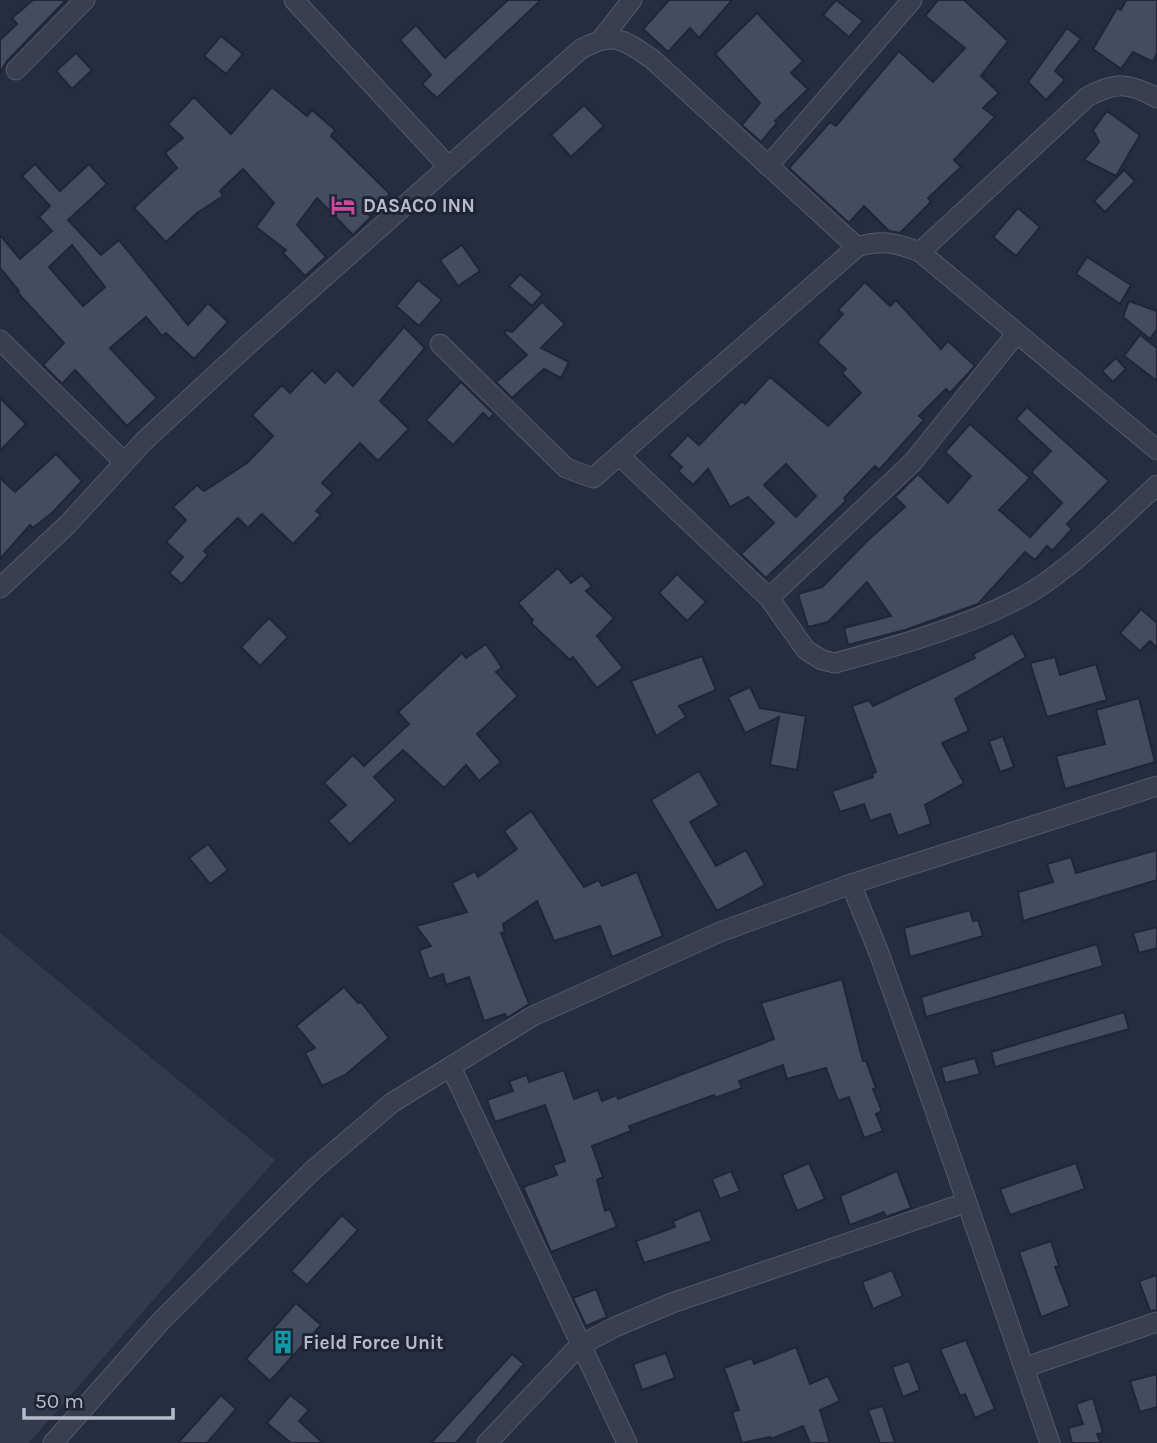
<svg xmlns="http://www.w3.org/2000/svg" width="1157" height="1443" font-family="Karla,sans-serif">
	<rect width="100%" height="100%" fill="#252d40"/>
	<!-- airport -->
	<path fill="#333a4d" d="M0,933L275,1160L29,1443H0Z"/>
	<!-- building -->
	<g fill="#444c62" stroke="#202637" stroke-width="2" fill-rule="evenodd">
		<path d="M33,0H66L7,61L0,73V40L17,24L12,18Z"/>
		<path d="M508,0H541L437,98L422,84L431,75L400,40L416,25L445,58Z"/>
		<path d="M669,0H732L699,38L690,28L668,52L643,29Z"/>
		<path d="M836,0L863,21L849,37L823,15Z"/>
		<path d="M938,0H964L1008,41L981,76L999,93L983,108L995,117L954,160L961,167L928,198L931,202L900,233L889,231L864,206L849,223L789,168L830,122L836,126L899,51L933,82L965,48L925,16Z"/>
		<path d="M1126,0H1157V53L1153,62L1133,52L1121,69L1093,49L1117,8L1121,10Z"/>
		<path d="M757,13L803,61L791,73L808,89L775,121L777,123L761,142L742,125L760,103L715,54Z"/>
		<path d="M1067,28L1081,39L1055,71L1065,80L1046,100L1028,82Z"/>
		<path d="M221,36L243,54L226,74L204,56Z"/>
		<path d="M76,53L92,70L72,89L56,71Z"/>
		<path d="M272,87L307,116L312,110L335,130L331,136L390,194L368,214L371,217L353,235L317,198L297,225L326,257L305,276L283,253L286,250L256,227L274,203L243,169L220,191L223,196L197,213L166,242L134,208L177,168L165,153L183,138L168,124L194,97L231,134Z"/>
		<path d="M584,105L604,126L571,157L551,135Z"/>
		<path d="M1107,111L1140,135L1116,176L1084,160L1099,142L1093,130Z"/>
		<path d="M35,164L60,191L89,164L107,184L68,220L101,255L119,240L188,325L208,303L228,322L194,359L166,333L162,336L146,317L110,348L157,398L127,426L75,370L62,384L43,365L64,343L17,292L19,291L0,268V235L20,259L52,231L39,217L50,206L22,176ZM72,245L105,287L83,306L49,267Z"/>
		<path d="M1124,170L1135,181L1105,212L1094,201Z"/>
		<path d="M1018,208L1040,227L1016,256L993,237Z"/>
		<path d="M462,245L480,271L458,286L440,260Z"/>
		<path d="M1087,257L1131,285L1120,304L1076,274Z"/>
		<path d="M520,274L543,294L532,306L509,286Z"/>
		<path d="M418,280L442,300L419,326L396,306Z"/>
		<path d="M865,282L890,306L896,300L941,349L948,341L975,366L950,393L946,389L919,416L924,420L879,470L875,466L844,498L846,501L766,578L741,554L774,523L748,497L730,507L708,469L693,485L678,471L682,467L669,455L688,435L699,445L742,401L745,404L770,377L828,426L861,393L842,373L846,369L817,342L843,314L838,310ZM786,464L816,496L796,517L764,485Z"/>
		<path d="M1129,301L1157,311V329L1150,339L1123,317Z"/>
		<path d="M542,302L565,324L541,348L569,362L561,378L544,369L512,398L496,382L527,355L504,333L507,330L512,332Z"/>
		<path d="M404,327L425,348L380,401L409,429L378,461L360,443L322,483L333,493L316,511L321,515L293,544L262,514L248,528L238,518L204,551L208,555L182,584L169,573L183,557L166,542L186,520L173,507L197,485L204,491L247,463L273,436L252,415L282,385L290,393L312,370L325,383L337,370L353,386Z"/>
		<path d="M1140,335L1157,348V381L1124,356Z"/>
		<path d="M1116,358L1126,369L1113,382L1102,371Z"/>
		<path d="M461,382L494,414L489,419L483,413L453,445L426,420Z"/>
		<path d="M0,398L26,424L0,451Z"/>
		<path d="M1027,407L1109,481L1067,524L1072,529L1052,551L1047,546L1035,560L1025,552L978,604L905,630L848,645L844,628L891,616L867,582L828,622L808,627L798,594L822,587L868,540L905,507L895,497L918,474L948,503L971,476L945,452L970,424L1030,478L999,510L1030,537L1062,503L1031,472L1051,451L1016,419Z"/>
		<path d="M56,454L82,481L52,513L33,528L30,525L0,559V478L15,492Z"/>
		<path d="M558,568L571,583L582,575L592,586L586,591L614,618L597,636L623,668L597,688L573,657L570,660L531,623L533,620L518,603Z"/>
		<path d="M677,574L706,602L687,621L659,593Z"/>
		<path d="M1141,609L1157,623V648L1150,641L1140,651L1120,633Z"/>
		<path d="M269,618L288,637L260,666L241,647Z"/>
		<path d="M1013,633L1026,657L955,699L969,731L942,743L964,783L925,805L931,824L898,836L890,814L870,821L864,804L840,812L832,791L873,777L872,774L876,772L852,706L869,700L873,706L975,658L973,654Z"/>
		<path d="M486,644L502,668L496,672L518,696L477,734L501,762L479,781L466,765L444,788L403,750L374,777L396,800L350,844L328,821L346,805L324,783L353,755L364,766L409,724L398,712L462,653L466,658Z"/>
		<path d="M702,656L716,690L679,706L686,717L656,736L631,681Z"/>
		<path d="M1055,657L1060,675L1096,664L1107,700L1047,717L1030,663Z"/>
		<path d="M750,687L760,708L806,716L797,770L770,765L779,717L745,733L728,697Z"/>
		<path d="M1139,698L1155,762L1065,789L1056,756L1105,744L1096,710Z"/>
		<path d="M1003,736L1014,767L1000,772L989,741Z"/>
		<path d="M699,771L719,805L690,822L716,866L746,850L765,885L717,911L651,800Z"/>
		<path d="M531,811L584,887L599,880L602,886L637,872L663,936L612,957L600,926L554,941L537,901L503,924L505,932L501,933L529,1004L507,1018L505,1014L484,1021L469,977L446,985L443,974L429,979L419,950L431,946L416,926L467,912L452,883L475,871L478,877L517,849L504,831Z"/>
		<path d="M208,844L228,870L210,884L189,858Z"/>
		<path d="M1157,850V880L1023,921L1018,892L1053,882L1047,864L1071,857L1076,873Z"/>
		<path d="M970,910L973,921L978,920L983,936L910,957L904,928Z"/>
		<path d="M1157,927V948L1139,953L1133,933Z"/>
		<path d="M1097,944L1103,966L926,1017L921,997Z"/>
		<path d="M842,979L863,1061H866L876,1088L873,1089L882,1111L876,1114L883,1131L864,1138L849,1097L838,1101L826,1068L787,1079L783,1065L739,1081L742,1088L715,1098L714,1095L629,1126L631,1131L592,1146L603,1177L597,1180L605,1211L610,1209L617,1227L551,1252L523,1187L557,1175L553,1165L565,1161L545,1105L495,1122L487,1100L513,1091L509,1081L527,1075L529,1082L564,1070L574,1099L598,1090L602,1101L617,1095L618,1099L774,1039L761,1003Z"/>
		<path d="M344,987L358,1003L361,1002L389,1038L345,1075L322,1086L305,1053L315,1048L296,1026Z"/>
		<path d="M1124,1012L1129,1029L995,1067L991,1052Z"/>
		<path d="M975,1058L980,1074L945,1083L941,1067Z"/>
		<path d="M809,1163L825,1199L797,1211L782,1175Z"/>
		<path d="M1076,1163L1085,1189L1010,1215L1000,1189Z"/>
		<path d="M731,1171L740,1191L720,1199L712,1179Z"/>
		<path d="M897,1171L911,1208L886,1217L884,1212L850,1225L840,1196Z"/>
		<path d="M700,1210L712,1241L644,1263L636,1241L675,1227L673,1221Z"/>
		<path d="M342,1215L358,1230L307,1285L291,1271Z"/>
		<path d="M1051,1241L1059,1266L1055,1267L1070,1306L1041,1317L1019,1252Z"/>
		<path d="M892,1270L903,1296L873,1309L862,1282Z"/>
		<path d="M1157,1275V1310L1150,1311L1139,1281Z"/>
		<path d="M596,1289L607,1317L586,1326L573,1298Z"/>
		<path d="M296,1303L321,1325L270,1381L246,1359Z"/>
		<path d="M966,1340L995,1409L975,1418L965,1394L960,1396L940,1349Z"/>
		<path d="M796,1347L810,1384L828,1376L840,1401L820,1410L830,1443H810L803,1426L771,1439L770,1437L742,1443L732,1412L739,1410L724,1368L752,1358L754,1364Z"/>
		<path d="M666,1353L675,1378L642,1390L633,1364Z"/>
		<path d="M512,1354L524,1364L456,1443H431Z"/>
		<path d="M909,1361L920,1390L903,1397L892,1367Z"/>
		<path d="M1157,1374V1407L1140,1412L1130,1381Z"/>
		<path d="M221,1395L236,1409L207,1443H178Z"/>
		<path d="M290,1395L309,1410L299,1421L323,1443H291L267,1423Z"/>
		<path d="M1093,1398L1103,1433L1097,1434L1101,1443H1072L1068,1428L1083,1424L1076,1404Z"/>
		<path d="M883,1406L895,1443H880L868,1410Z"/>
	</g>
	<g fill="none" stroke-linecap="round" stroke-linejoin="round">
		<!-- street casing -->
		<g stroke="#545a6a" stroke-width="21">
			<g id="street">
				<path d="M294,0L447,165"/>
				<path d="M603,37L632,0"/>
				<path d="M16,70L85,0"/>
				<path d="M768,166L912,0"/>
				<path d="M920,252L1087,97C1116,82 1128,82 1157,98"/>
				<path d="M0,340L124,462"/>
				<path d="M440,344L566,468L593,478L857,247C881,239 897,243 920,252L1157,450"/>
				<path d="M619,455L769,598L806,650L822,660L835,663C892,648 981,622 1031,592C1077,564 1117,521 1157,485"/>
				<path d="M0,588L68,524L144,441L250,343L581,49C614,31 622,39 652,59L857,247"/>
				<path d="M769,598L912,463L1016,334"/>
				<path d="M851,884L879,953L928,1090L1050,1443"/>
				<path d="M451,1067L627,1443"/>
				<path d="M1026,1367L1157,1322"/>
				<path d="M53,1443L161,1321L313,1170L393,1102L533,1016L720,932L851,884L1157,786"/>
				<path d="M487,1443L579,1346L615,1327L672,1303L965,1203"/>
			</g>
		</g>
		<!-- street -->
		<use href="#street" stroke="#393f50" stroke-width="19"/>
	</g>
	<!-- icons -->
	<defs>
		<g id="hotel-bare" transform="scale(1.89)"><path d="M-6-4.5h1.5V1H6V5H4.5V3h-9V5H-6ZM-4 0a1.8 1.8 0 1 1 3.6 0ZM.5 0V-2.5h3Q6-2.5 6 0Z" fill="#d1479c" stroke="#1e2435" stroke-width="2.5" paint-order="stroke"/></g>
		<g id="building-bare" transform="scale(1.89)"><path d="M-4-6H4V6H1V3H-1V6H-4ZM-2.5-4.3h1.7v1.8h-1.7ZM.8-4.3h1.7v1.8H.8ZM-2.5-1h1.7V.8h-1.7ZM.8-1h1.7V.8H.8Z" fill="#0f9aa8" stroke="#1e2435" stroke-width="2.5" paint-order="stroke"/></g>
	</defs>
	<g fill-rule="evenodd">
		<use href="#hotel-bare" x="343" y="205"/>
		<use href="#building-bare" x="283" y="1342"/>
	</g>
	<g text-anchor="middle" stroke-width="6" stroke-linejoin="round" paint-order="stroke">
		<!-- poi labels -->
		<g font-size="19" font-weight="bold" fill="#b6bbca" stroke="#1e2435" text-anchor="start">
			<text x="363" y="212">DASACO INN</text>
			<text x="303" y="1349">Field Force Unit</text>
		</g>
	</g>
	<!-- scale -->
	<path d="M24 1408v10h149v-10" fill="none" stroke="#b6bbca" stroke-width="3.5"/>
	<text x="35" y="1408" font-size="21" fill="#b6bbca" stroke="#1e2435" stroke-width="5" paint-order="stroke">50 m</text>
</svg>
